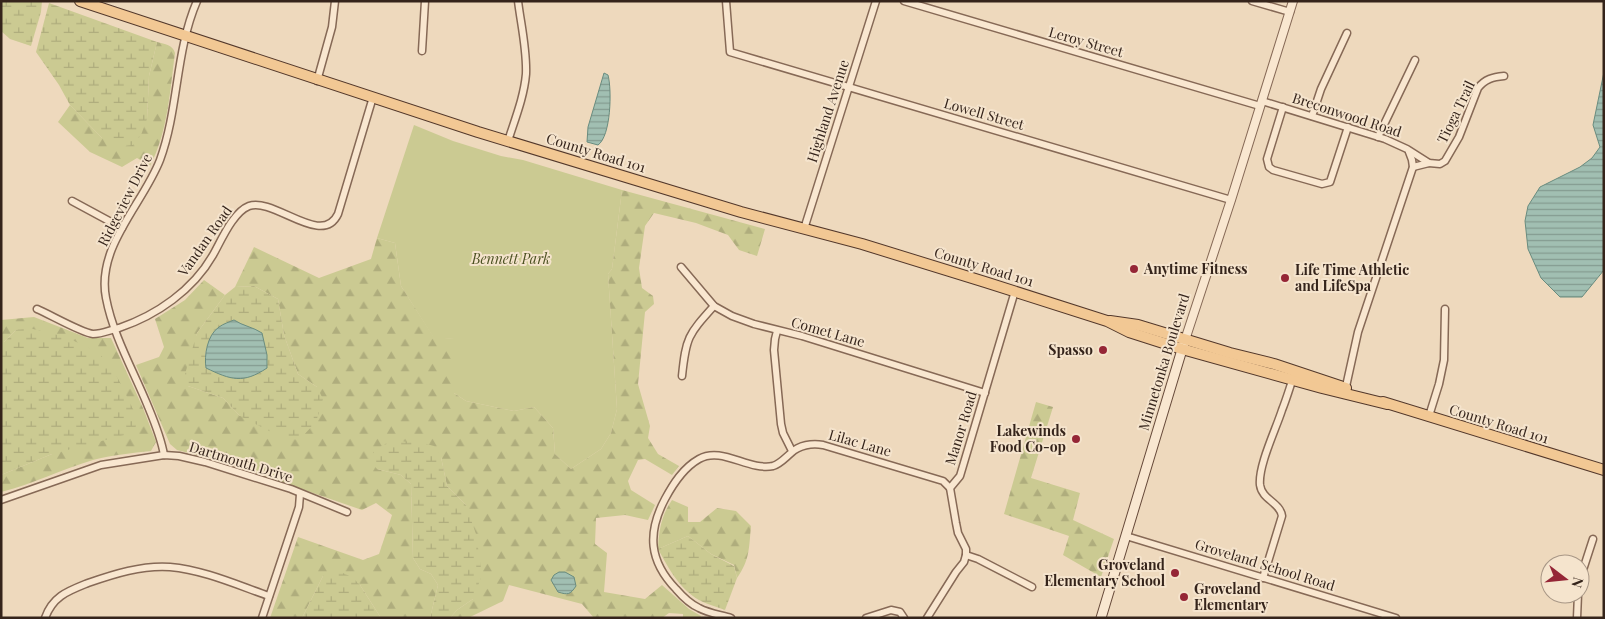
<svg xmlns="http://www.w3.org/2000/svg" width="1605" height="619" font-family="'Playfair Display',serif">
	<defs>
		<pattern id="forest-firs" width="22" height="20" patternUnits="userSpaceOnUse" patternTransform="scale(1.25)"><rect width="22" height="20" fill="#cbca92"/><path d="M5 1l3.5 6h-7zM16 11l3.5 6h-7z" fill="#afad7d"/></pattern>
		<pattern id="wetland-marsh" width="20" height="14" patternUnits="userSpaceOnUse" patternTransform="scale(1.25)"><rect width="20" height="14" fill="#cbca92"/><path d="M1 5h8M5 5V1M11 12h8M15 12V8" fill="none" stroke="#afad7d"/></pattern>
		<pattern id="water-rules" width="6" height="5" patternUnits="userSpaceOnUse" patternTransform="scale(1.25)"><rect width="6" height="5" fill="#a1bfb2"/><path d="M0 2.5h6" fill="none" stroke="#849b90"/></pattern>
	</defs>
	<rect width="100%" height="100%" fill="#eed9bd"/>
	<!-- green -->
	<path fill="#cbca92" d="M414,125L453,141L501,156L523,160L622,190L612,269L608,274L617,409L611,433L601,449L571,469L555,454L553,428L534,407L514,411L466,401L454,393V338L435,340L401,286L395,243L377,238Z"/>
	<!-- forest -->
	<g fill="url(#forest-firs)">
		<path d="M157,42C165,44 173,45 175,53C170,90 168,132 150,166L137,158L122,167L90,152L58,122L70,105L102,138L147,119L149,76Z"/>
		<path d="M622,190L765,229L757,256L739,250L728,235L696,223L654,213L645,226L639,268L642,288L653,296L654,304L645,312L638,384L650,426L648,438L658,454L679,466L672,475L645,459L638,460L628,481L631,490L655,505L648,520L625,515L596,518L595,544L607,553L604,592L645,599L662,585L689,609L701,616L700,618H683V614L669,613L662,618H594L582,604L509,585L503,601L468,618H450L457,610L473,599L466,505L447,486L441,457L377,469L401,475L411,484L413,558L420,569L431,574L438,585L430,618H381L360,585L323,576L302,618H270L298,537L363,560L379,554L392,515L376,503L362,510L221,461L177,450L170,444L136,365L159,357L164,347L155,319L185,300L204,280L225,295L197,333L188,386L223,398L240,416L317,387L298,374L284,335L278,299L254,286L235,287L254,247L319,278L371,259L377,238L395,243L401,286L435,339L454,338V393L466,401L514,411L534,407L553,428L555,454L571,469L601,449L611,433L617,409L608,274L612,269Z"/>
		<path d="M34,317L88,338H111L143,408L156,442L151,451C132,453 112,455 93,460C62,469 33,484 1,492V475L52,454L16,330L4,342H1V320Z"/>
		<path d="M1036,402L1053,407L1031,478L1080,493L1073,520L1114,539L1101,577L1063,555L1069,536L1004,514Z"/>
		<path d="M672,500L688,507V522H700L717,508L736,511L751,526C749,547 750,560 737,578L734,565L711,554L688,536L658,549C659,530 661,516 672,500Z"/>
	</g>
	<!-- wetland -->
	<g fill="url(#wetland-marsh)" fill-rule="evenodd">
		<path d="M1,1H42L41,12L31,46L10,39L1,31Z"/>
		<path d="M49,3L157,42L149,76L147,119L141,135L133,145L120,147L102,138L70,105L59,85L36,52Z"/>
		<path d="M254,286L278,299L284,335L298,374L317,387L323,399L316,422L299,440L281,437L240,416L223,398L188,386L185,374L197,333L225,295L235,287ZM234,320L242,326L206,368C202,341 214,335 234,320Z"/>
		<path d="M29,328L66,337L99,353L114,371L134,411L136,426L132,433L52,454L1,475V342H4L16,330Z"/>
		<path d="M390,441L419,442L434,446L441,457L447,486L466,505L476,534L482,575L473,599L457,610L450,618H430L438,585L431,574L420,569L413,558L411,484L401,475L377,469L370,461L374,451Z"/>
		<path d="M688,536L711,554L734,566L737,578L725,610C718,607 709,605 703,602C681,592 669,569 658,549Z"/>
		<path d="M336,570L352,577L360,585L381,618H302L323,576Z"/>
	</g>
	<!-- water -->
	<g fill="url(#water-rules)" stroke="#698c7f">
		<path d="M1604,72V270L1582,297H1560L1541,278L1528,249L1525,221L1528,206L1540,187L1580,167L1592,158L1600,147L1593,125Z"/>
		<path d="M604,73L608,75C612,90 611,136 598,145L587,142L588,127Z"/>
		<path d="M234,320C243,326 253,327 262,333L267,355V368C243,384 231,380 206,368C204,356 207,335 219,327C223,324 229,322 234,320Z"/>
		<path d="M559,572H565L574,577L576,586C570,595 568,595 558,592L551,580L554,575Z"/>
	</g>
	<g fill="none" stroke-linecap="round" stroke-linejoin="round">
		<!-- minor casing -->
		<g stroke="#866956" stroke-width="9">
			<g id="minor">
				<path d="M726,1L730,52L1231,200"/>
				<path d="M904,1L1260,106"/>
				<path d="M1252,1L1290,12"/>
				<path d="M422,51L425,1"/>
				<path d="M317,81L332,27L335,1"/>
				<path d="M1262,101L1385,139L1407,149L1429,163L1440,164L1445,161L1459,137L1478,88C1485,79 1493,77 1504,76"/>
				<path d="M1283,107L1267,159L1269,167L1273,170L1322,184L1330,182L1348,127"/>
				<path d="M1312,116L1321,89L1347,33"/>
				<path d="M1378,137L1415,60"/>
				<path d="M508,141C515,119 524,97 526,74C527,50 521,25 518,1"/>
				<path d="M1413,167L1429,163"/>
				<path d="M72,201L122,228"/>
				<path d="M804,229L876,1"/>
				<path d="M681,267L714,306L732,316L754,324L802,336L985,393"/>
				<path d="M37,309C49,314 82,333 93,334C102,334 110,330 119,328C157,315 193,290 213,255C221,241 233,212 249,206C274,197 322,248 338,214L373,97"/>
				<path d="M777,331L775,339L774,350L781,424L783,433L792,451"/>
				<path d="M682,376C686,337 688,335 714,306"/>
				<path d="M1345,391L1358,332L1413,167L1412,160L1409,152"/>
				<path d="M1429,416L1439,384L1444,360L1445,309"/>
				<path d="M164,455C161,437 154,421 147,404C133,370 113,335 106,298C96,247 143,204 160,160C179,108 175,52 197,1"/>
				<path d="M1,500L101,465L164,455L179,456L205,462L291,489L347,512"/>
				<path d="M1126,536L1396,618"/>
				<path d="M966,555L978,559L1032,587"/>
				<path d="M1263,578L1282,516C1280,502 1262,500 1260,485C1258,466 1276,429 1282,410C1286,400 1289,390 1292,381"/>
				<path d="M1580,579L1593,539"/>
				<path d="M45,618C53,596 68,591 88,583C114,574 142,565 170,567C204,570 237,585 269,596"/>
				<path d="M262,618L299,507L300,494"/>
				<path d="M731,618C721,615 708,613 699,608C690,604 682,596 676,589C649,561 647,533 665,499C673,484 683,468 699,459C722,446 748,471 773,466C780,464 785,458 791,453C799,445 812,443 823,445L943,481L950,488"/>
				<path d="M866,618L891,610L900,612L904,618"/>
				<path d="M927,618L956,572L964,562L966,555V549L958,533L956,523L950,488L960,476L1015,291"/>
				<path d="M1577,618L1578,594"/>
			</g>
		</g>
		<!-- tertiary casing -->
		<g stroke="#866956" stroke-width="10">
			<path id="tertiary" d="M1185,340L1231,200L1293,1"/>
		</g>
		<!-- secondary casing -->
		<g stroke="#674a3a" stroke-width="11">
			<path id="secondary" d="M1101,618L1184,343"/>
		</g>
		<!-- primary casing -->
		<g stroke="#53382b" stroke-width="12">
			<g id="primary">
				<path d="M80,1L478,132L741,212L862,244L985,282L1107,321L1129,332L1182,349L1322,388L1387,404"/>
				<path d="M1110,321L1138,325L1230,353L1274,364L1346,388"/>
				<path d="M1383,402L1604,470"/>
			</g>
		</g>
		<!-- minor -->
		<use href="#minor" stroke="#f9e7d0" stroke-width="6"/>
		<!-- tertiary -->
		<use href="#tertiary" stroke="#f9e7d0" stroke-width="8"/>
		<!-- secondary -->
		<use href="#secondary" stroke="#f9e7d0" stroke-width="9"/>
		<!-- primary -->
		<use href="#primary" stroke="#f2c894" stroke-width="10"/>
	</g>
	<!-- markers -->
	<g fill="#952636" stroke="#f5e4cd" stroke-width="2">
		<circle cx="1134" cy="269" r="5"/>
		<circle cx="1285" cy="278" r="5"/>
		<circle cx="1103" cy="350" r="5"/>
		<circle cx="1076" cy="439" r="5"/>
		<circle cx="1175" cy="573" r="5"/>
		<circle cx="1184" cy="597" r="5"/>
	</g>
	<g text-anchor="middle" stroke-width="4" stroke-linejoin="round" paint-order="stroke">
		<!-- street labels -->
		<g font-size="14" fill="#35241b" stroke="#f5e4cd">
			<text transform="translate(1086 42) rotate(16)" y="5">Leroy Street</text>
			<text transform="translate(828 111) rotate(-72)" y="5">Highland Avenue</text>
			<text transform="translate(1456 112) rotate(-64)" y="5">Tioga Trail</text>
			<text transform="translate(984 114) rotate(16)" y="5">Lowell Street</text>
			<text transform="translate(1347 115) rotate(18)" y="5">Breconwood Road</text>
			<text transform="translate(596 153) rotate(17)" y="5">County Road 101</text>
			<text transform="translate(125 200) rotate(-63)" y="5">Ridgeview Drive</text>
			<text transform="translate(205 241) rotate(-55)" y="5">Vandan Road</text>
			<text transform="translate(984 267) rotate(17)" y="5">County Road 101</text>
			<text transform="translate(828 332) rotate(16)" y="5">Comet Lane</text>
			<text transform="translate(1164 362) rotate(-73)" y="5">Minnetonka Boulevard</text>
			<text transform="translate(1499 424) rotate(17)" y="5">County Road 101</text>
			<text transform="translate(961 428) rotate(-73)" y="5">Manor Road</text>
			<text transform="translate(860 443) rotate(16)" y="5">Lilac Lane</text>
			<text transform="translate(241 462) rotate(17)" y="5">Dartmouth Drive</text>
			<text transform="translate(1265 565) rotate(17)" y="5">Groveland School Road</text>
		</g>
		<!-- park labels -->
		<g font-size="14" font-style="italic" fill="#4c5122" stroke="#f5e4cd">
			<text x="511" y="264">Bennett Park</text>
		</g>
		<!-- poi labels -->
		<g font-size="14" font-weight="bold" fill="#35241b" stroke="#f5e4cd" text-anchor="start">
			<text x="1144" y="274">Anytime Fitness</text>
			<text x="1295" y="275">Life Time Athletic<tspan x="1295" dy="16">and LifeSpa</tspan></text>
			<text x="1093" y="355" text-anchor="end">Spasso</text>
			<text x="1066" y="436" text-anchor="end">Lakewinds<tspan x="1066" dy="16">Food Co-op</tspan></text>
			<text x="1165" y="570" text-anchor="end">Groveland<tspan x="1165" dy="16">Elementary School</tspan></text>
			<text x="1194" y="594">Groveland<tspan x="1194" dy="16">Elementary</tspan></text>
		</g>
	</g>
	<!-- border -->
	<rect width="1605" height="619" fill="none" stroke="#35241b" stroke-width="5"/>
	<!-- north arrow -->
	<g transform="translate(1565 579) rotate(106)"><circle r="24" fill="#f5e4cd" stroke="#a89786"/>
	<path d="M0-4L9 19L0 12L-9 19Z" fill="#952636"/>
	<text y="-8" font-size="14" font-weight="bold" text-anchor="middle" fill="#35241b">N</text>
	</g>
</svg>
